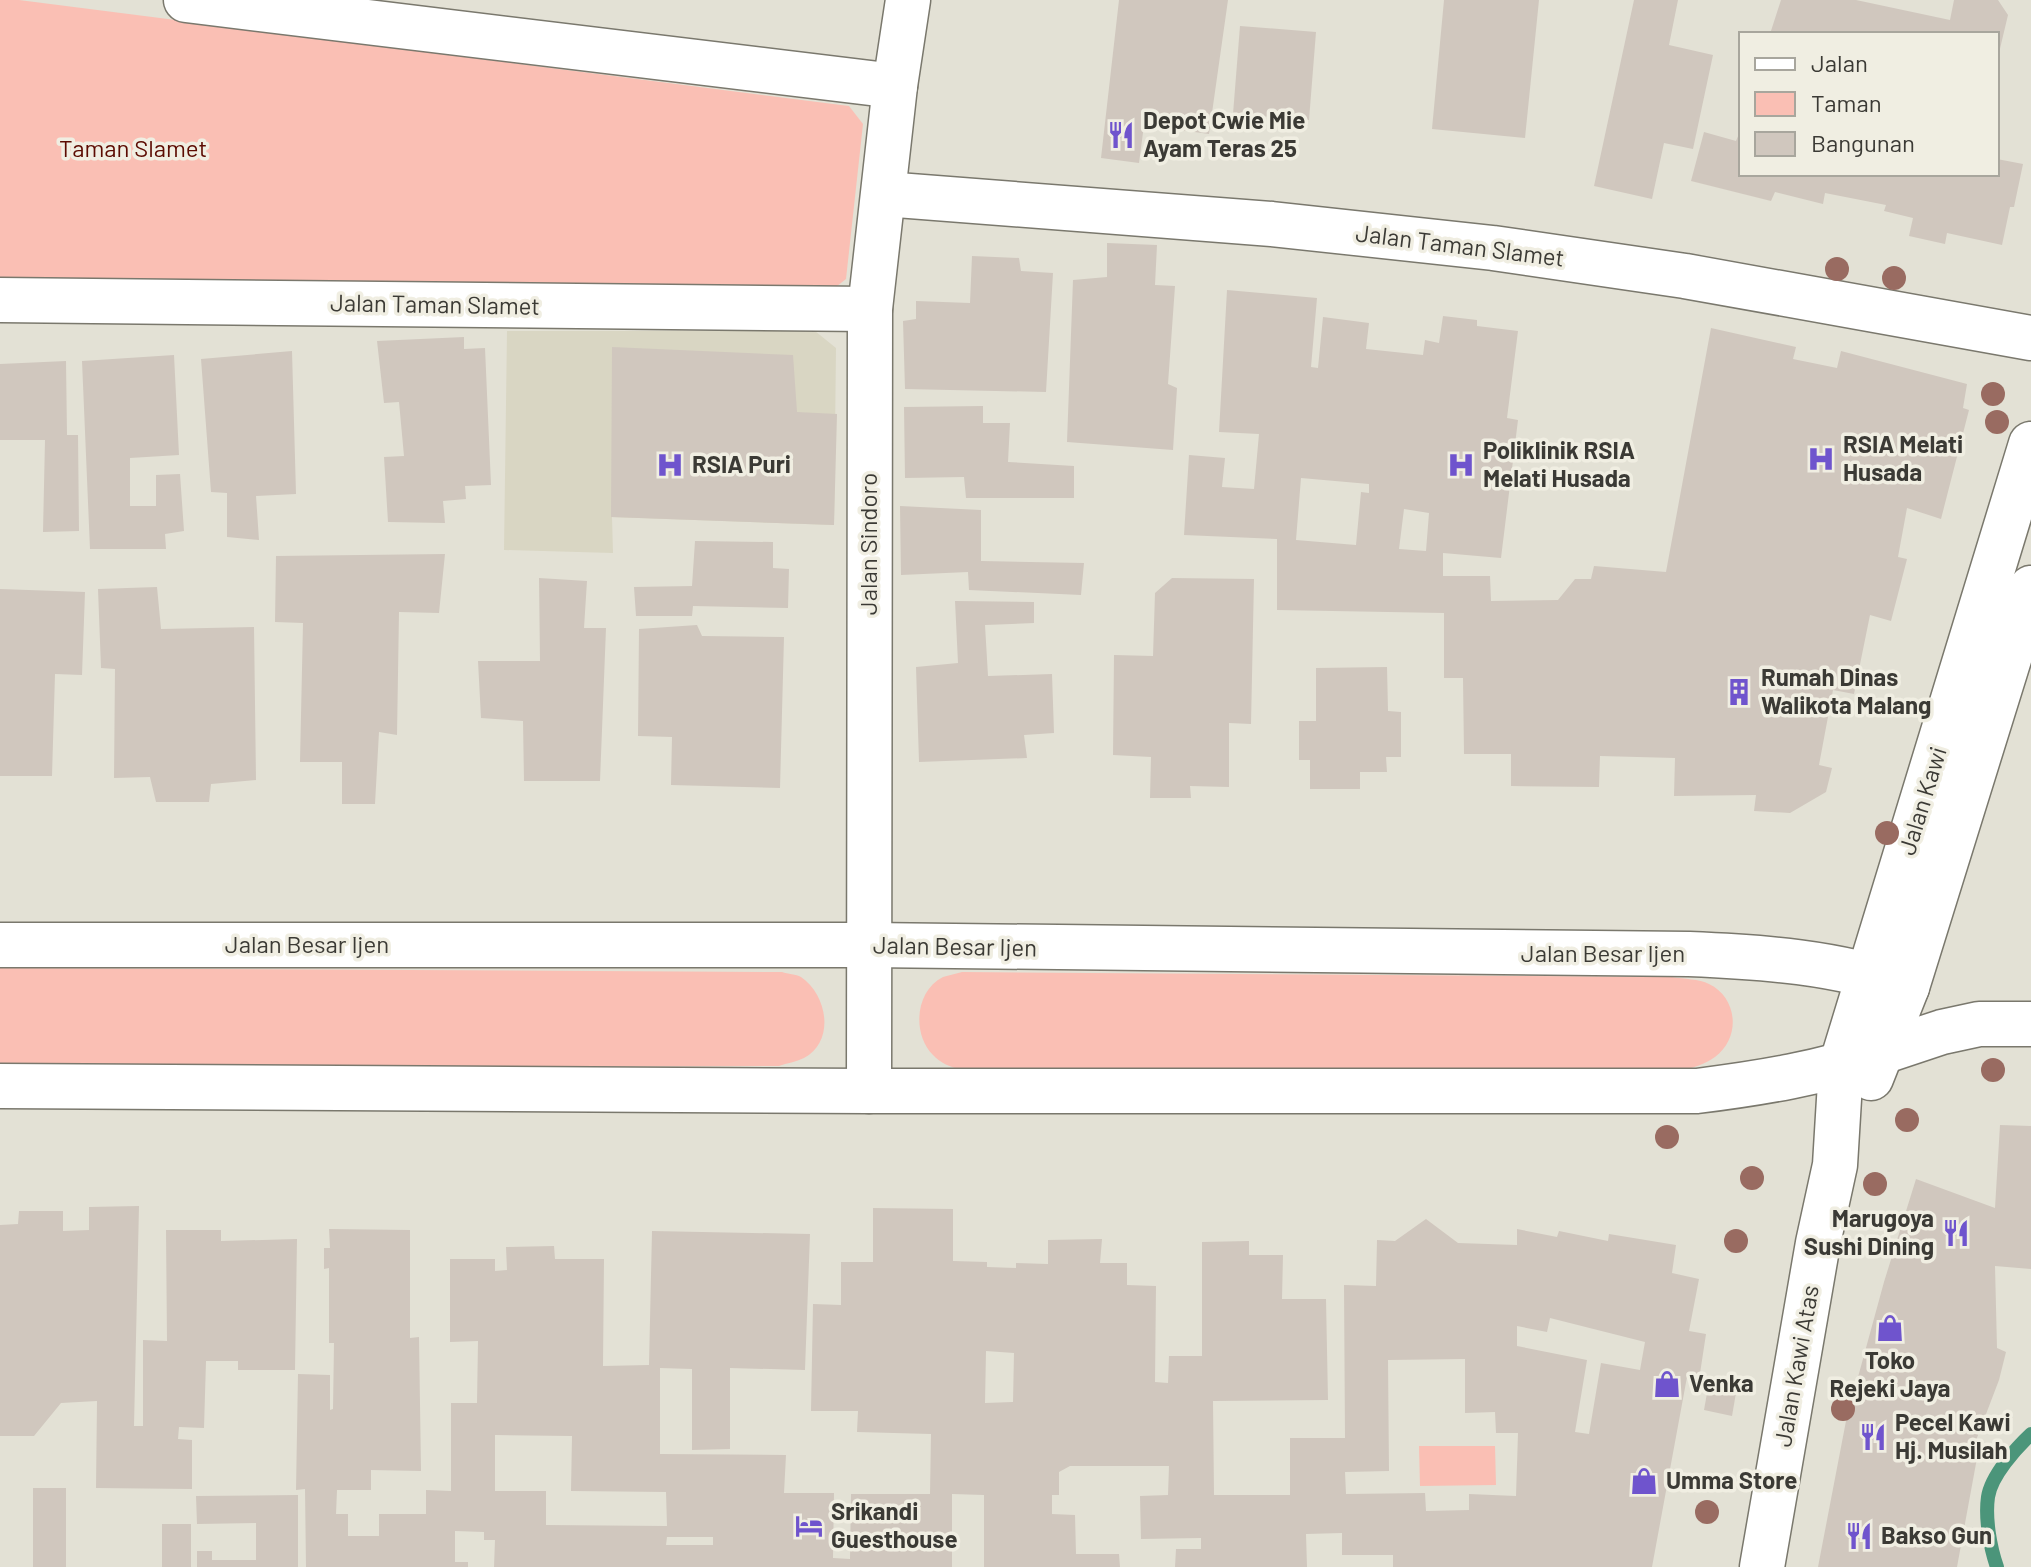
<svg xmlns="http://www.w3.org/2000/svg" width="2031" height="1567" font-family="Barlow,sans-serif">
	<rect width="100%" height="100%" fill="#e3e1d5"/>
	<!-- built -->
	<path fill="#d9d6c3" d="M507,331H815L836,348L834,525L612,517L613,553L504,550Z"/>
	<!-- green -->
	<g fill="#fabfb4">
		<path d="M0,0H19L849,106L863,124L846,279L827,294L0,279Z"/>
		<path d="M0,968L782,972C788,974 796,974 801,977C828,995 835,1042 804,1058C796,1062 787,1063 779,1066L0,1069Z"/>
		<path d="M962,972L1672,977C1684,979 1699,979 1709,984C1738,998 1741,1038 1715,1057C1705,1064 1693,1068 1681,1071L961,1070C951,1067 940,1063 933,1055C912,1034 915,991 943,977C949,975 956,974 962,972Z"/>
		<path d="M1419,1446H1495L1496,1485L1420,1486Z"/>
	</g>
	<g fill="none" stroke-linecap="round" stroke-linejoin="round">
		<!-- stream -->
		<path stroke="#4b957a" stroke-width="14" d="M1997,1567C1990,1547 1985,1518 1988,1497C1991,1476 2016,1448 2031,1434"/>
	</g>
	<!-- building -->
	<g fill="#d0c7be" fill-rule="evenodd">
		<path d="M1119,0H1228L1209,134L1144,125L1139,163L1101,158Z"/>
		<path d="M1444,0H1539L1525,138L1432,129Z"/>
		<path d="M1634,0H1678L1669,45L1713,55L1693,149L1664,143L1652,199L1594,186Z"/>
		<path d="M1781,0H1856L1950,20L1954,0H1998L2008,15L1998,57L1997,34H1770Z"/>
		<path d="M1240,26L1316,32L1309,120L1233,114Z"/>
		<path d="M1741,129V174H1997V159L2023,164L2014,207H2010L2002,245L1947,233L1945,244L1909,236L1913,218L1884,211L1886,205L1825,193L1823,204L1775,192L1771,201L1691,181L1704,132L1736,141Z"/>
		<path d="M1107,243L1157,245L1155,285L1175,286L1168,384L1177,388L1173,450L1067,442L1073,280L1107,277Z"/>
		<path d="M972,256L1019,258L1021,271L1053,273L1046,392L905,389L903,321L916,319V301L970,303Z"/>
		<path d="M1227,290L1317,298L1311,367L1318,368L1323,317L1369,323L1366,349L1423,355L1425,340L1439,343L1443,316L1477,320V326L1518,331L1507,418L1518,420L1501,558L1443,553V576H1490L1491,601L1558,600L1575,579H1591L1594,566L1666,572L1711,328L1796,347L1793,359L1837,368L1841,351L1967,384L1963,408L1969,410L1941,519L1907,508L1898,557L1907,559L1891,621L1870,615L1854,694L1833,690L1819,765L1832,768L1826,792L1790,813L1754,811L1756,795L1674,796L1675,758L1600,756L1599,787L1511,786V754H1464L1463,678H1444V613L1277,610V539L1184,535L1189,455L1225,458L1222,487L1254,489L1259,434L1219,432ZM1301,478L1369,484V493L1361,492L1356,545L1296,540ZM1404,509L1429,513L1426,551L1399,549Z"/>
		<path d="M464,337V349L485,348L491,485L465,486L466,499L443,501L445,523L388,522L384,457L404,456L399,402L384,403L377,341Z"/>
		<path d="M612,347L793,355L797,412L837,414L834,525L611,517Z"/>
		<path d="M292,351L296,494L256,496L259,540L227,537V493L211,492L201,359Z"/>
		<path d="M174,355L179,455L130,458V506H156V475L180,474L184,531L165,534L166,549H90L82,361Z"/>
		<path d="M66,361L67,435H78L79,531L43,532L45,440H0V364Z"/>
		<path d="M983,406V423H1010L1008,462L1074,466V498H966L964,477L905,478L904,407Z"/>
		<path d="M900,506L981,510V561L1084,563L1081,595L969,590L968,572L901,575Z"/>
		<path d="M695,541L773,542V568L789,569L788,608L693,606L692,616H636L634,587L692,586Z"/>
		<path d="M445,554L439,613L399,612L397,735L379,732L375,804H342V762H300L303,623L275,622L276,556Z"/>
		<path d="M539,578L587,581L584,628H606L600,781H524L523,721L481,718L478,661H540Z"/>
		<path d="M1172,578L1254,579L1251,724L1229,723V787L1190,786L1191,798H1150L1151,757L1113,755L1114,655L1153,656L1155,593Z"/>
		<path d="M157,587L161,629L254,627L256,780L211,784L209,802H156L150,777L114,778L115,669L101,668L98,589Z"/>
		<path d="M0,589L85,592L82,675L55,674L52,776H0Z"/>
		<path d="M955,601L1034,602V623L985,625L988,676L1052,674L1054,733L1024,735L1027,758L919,762L916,667L958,663Z"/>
		<path d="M697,625L702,636L784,637L780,788L671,785L672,737L638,736L639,629Z"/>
		<path d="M1387,667L1388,711L1401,712V757H1386L1387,772H1360V789H1310V760H1299V721H1316V668Z"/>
		<path d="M2000,1125L2031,1126V1269L1995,1266L1997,1348L2006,1352L1999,1380L1970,1456L1977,1458L1957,1567H1818L1846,1421L1884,1282L1916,1179L1995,1208Z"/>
		<path d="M139,1206L134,1426H143V1340L167,1341L166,1230H221V1241L297,1239L295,1370H238V1361H206L204,1428L179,1427L178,1439L192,1440V1489L96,1488L97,1401L61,1403L34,1436H0V1225L18,1224L19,1211H63V1231L89,1230V1207Z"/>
		<path d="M873,1208L953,1209V1261L987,1262V1267L1016,1268V1263L1048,1264V1240L1102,1239L1100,1263H1127V1285L1156,1286L1155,1382L1168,1383L1169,1356H1202V1242L1249,1241V1255H1283L1282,1299H1326L1328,1400L1213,1401L1214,1495H1290V1438H1345L1344,1285L1376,1286L1377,1240L1395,1241L1426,1219L1458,1243L1517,1245V1229L1557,1237L1559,1231L1608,1241L1609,1234L1676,1245L1672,1273L1699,1279L1689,1331L1706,1334L1699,1380L1687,1377L1652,1567H1393V1555H1342V1533L1306,1534L1307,1567H1175L1176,1549H1201V1538L1141,1539L1140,1496L1168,1495L1169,1466H1070L1059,1472V1495H1052V1514L1075,1515L1076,1554H1119L1120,1567H984V1495L952,1494V1567H494L495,1540H484V1532L455,1531V1562H468V1567H306L305,1489L296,1490L298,1374L330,1375V1410L333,1409L334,1343H329V1268L324,1269V1248H330L329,1229L410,1230V1338L419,1337L421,1471L371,1470V1490H337L336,1514H348V1536H379V1514H426V1490L451,1491V1403H477L478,1341L450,1342V1259H495V1271L507,1270L506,1247L554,1246L555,1259H604L603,1366L649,1365L652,1231L810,1234L805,1370L730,1368V1449L692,1450V1369L660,1368V1454L786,1455L784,1493H834L833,1558L850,1559L851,1494H930L931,1434L857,1432L858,1411H811L813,1304L841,1305V1262H873ZM1550,1318L1645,1342L1640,1370L1601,1363L1589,1434L1575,1432L1587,1360L1517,1346V1326L1547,1332ZM986,1351L1014,1353L1013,1402L985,1403ZM1465,1359V1413L1495,1412L1496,1433H1518L1516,1496L1469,1494V1510L1426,1511L1425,1493L1346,1494L1345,1472L1389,1471L1388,1360ZM495,1435L572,1436L571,1491L666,1492L667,1526L546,1525V1491H495ZM667,1537H713V1545H666Z"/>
		<path d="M1709,1382L1737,1387L1732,1416L1704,1410Z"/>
		<rect x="33" y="1488" width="33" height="79"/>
		<path d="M298,1495V1567H197V1551H212V1560H256V1523L197,1524L196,1496Z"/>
		<rect x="162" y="1524" width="29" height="43"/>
	</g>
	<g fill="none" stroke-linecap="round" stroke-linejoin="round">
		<!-- minor casing -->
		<g stroke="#7a786d" stroke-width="47">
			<g id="minor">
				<path d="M186,0L895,86"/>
				<path d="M884,194L1272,224L1493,248L1685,276L2031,338"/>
				<path d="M0,300L870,309"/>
				<path d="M869,1091L870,309L895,86L908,0"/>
			</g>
		</g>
		<!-- tertiary casing -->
		<g stroke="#7a786d" stroke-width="47">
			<path id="tertiary" d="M1882,1052L1942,1032L1979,1024H2031"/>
		</g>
		<!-- primary casing -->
		<g stroke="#7a786d" stroke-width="47">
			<g id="primary">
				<path d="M0,945H869L1689,954C1763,957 1836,962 1907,987"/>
				<path d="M1871,1078L1907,987L2031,588"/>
				<path d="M0,1086L869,1091H1697C1761,1083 1822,1073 1882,1052"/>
				<path d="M1762,1567L1818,1243L1835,1165L1841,1066L2031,444"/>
			</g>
		</g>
		<!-- minor -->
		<use href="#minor" stroke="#fff" stroke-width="44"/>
		<!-- tertiary -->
		<use href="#tertiary" stroke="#fff" stroke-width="44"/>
		<!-- primary -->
		<use href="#primary" stroke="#fff" stroke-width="44"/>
	</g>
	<!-- trees -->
	<g fill="#996b61">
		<circle cx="1837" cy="269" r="12"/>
		<circle cx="1894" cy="278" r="12"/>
		<circle cx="1993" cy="394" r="12"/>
		<circle cx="1997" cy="422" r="12"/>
		<circle cx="1887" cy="833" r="12"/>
		<circle cx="1993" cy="1070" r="12"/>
		<circle cx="1907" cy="1120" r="12"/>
		<circle cx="1667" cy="1137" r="12"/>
		<circle cx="1752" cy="1178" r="12"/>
		<circle cx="1875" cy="1184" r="12"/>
		<circle cx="1736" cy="1241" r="12"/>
		<circle cx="1843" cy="1409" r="12"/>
		<circle cx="1707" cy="1512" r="12"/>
	</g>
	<!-- icons -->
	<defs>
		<g id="restaurant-bare" transform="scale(2.16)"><path d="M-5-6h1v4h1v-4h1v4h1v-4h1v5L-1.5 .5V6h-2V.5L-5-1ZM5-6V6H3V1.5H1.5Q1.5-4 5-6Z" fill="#6f54cd" stroke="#f0eee2" stroke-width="2.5" paint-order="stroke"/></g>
		<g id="hospital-bare" transform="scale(2.16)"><path d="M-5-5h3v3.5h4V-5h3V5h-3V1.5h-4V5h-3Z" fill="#6f54cd" stroke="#f0eee2" stroke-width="2.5" paint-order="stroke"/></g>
		<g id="building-bare" transform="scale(2.16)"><path d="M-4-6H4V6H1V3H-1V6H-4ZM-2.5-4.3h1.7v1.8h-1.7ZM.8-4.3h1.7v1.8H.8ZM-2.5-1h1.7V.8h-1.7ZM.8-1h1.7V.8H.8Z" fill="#6f54cd" stroke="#f0eee2" stroke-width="2.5" paint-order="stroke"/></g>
		<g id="shop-bare" transform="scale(2.16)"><path d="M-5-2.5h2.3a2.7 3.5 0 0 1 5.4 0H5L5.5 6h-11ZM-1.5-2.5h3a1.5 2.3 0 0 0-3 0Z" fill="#6f54cd" stroke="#f0eee2" stroke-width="2.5" paint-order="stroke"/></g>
		<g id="hotel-bare" transform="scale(2.16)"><path d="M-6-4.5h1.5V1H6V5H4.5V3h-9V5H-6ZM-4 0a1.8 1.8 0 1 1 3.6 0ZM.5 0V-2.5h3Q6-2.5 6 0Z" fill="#6f54cd" stroke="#f0eee2" stroke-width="2.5" paint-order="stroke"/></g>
	</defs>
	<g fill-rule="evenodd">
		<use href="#restaurant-bare" x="1121" y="135"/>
		<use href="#hospital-bare" x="1821" y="459"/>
		<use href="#hospital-bare" x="670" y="465"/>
		<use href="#hospital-bare" x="1461" y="465"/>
		<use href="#building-bare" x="1739" y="692"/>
		<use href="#restaurant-bare" x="1956" y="1233"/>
		<use href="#shop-bare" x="1890" y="1328"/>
		<use href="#shop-bare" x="1667" y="1384"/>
		<use href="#restaurant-bare" x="1873" y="1437"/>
		<use href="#shop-bare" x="1644" y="1481"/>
		<use href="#hotel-bare" x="809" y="1526"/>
		<use href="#restaurant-bare" x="1859" y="1536"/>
	</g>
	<g text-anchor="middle" stroke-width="7" stroke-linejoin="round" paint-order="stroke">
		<!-- poi labels -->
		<g font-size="24" font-weight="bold" fill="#3b3a35" stroke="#f0eee2" text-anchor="start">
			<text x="1143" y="129">Depot Cwie Mie<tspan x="1143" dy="28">Ayam Teras 25</tspan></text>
			<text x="1843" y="453">RSIA Melati<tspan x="1843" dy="28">Husada</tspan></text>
			<text x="1483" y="459">Poliklinik RSIA<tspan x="1483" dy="28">Melati Husada</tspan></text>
			<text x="692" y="473">RSIA Puri</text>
			<text x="1761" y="686">Rumah Dinas<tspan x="1761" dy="28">Walikota Malang</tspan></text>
			<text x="1934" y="1227" text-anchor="end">Marugoya<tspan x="1934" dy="28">Sushi Dining</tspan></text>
			<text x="1890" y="1369" text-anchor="middle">Toko<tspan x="1890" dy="28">Rejeki Jaya</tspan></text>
			<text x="1689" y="1392">Venka</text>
			<text x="1895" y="1431">Pecel Kawi<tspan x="1895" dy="28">Hj. Musilah</tspan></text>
			<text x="1666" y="1489">Umma Store</text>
			<text x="831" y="1520">Srikandi<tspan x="831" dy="28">Guesthouse</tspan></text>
			<text x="1881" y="1544">Bakso Gun</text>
		</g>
		<!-- park labels -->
		<g font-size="24" fill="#5c0b02" stroke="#f0eee2">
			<text x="133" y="157">Taman Slamet</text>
		</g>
		<!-- street labels -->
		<g font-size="24" fill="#3b3a35" stroke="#f0eee2">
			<text transform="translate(1460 246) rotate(7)" y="8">Jalan Taman Slamet</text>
			<text transform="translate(435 305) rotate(1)" y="8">Jalan Taman Slamet</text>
			<text transform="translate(869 544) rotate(-90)" y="8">Jalan Sindoro</text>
			<text transform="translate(1923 801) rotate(-73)" y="8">Jalan Kawi</text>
			<text x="307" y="953">Jalan Besar Ijen</text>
			<text transform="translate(955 947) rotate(1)" y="8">Jalan Besar Ijen</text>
			<text x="1603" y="962">Jalan Besar Ijen</text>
			<text transform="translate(1797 1366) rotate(-80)" y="8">Jalan Kawi Atas</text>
		</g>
	</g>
	<!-- legend -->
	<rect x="1739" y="32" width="260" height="144" fill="#f0eee2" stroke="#a8a69d" stroke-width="2"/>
	<rect x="1755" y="58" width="40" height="12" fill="#ffffff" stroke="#a8a69d" stroke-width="2"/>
	<text x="1811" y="72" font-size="24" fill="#3b3a35">Jalan</text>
	<rect x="1755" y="92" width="40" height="24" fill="#fabfb4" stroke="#a8a69d" stroke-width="2"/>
	<text x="1811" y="112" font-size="24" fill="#3b3a35">Taman</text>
	<rect x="1755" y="132" width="40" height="24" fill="#d0c7be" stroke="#a8a69d" stroke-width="2"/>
	<text x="1811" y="152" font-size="24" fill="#3b3a35">Bangunan</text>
</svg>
